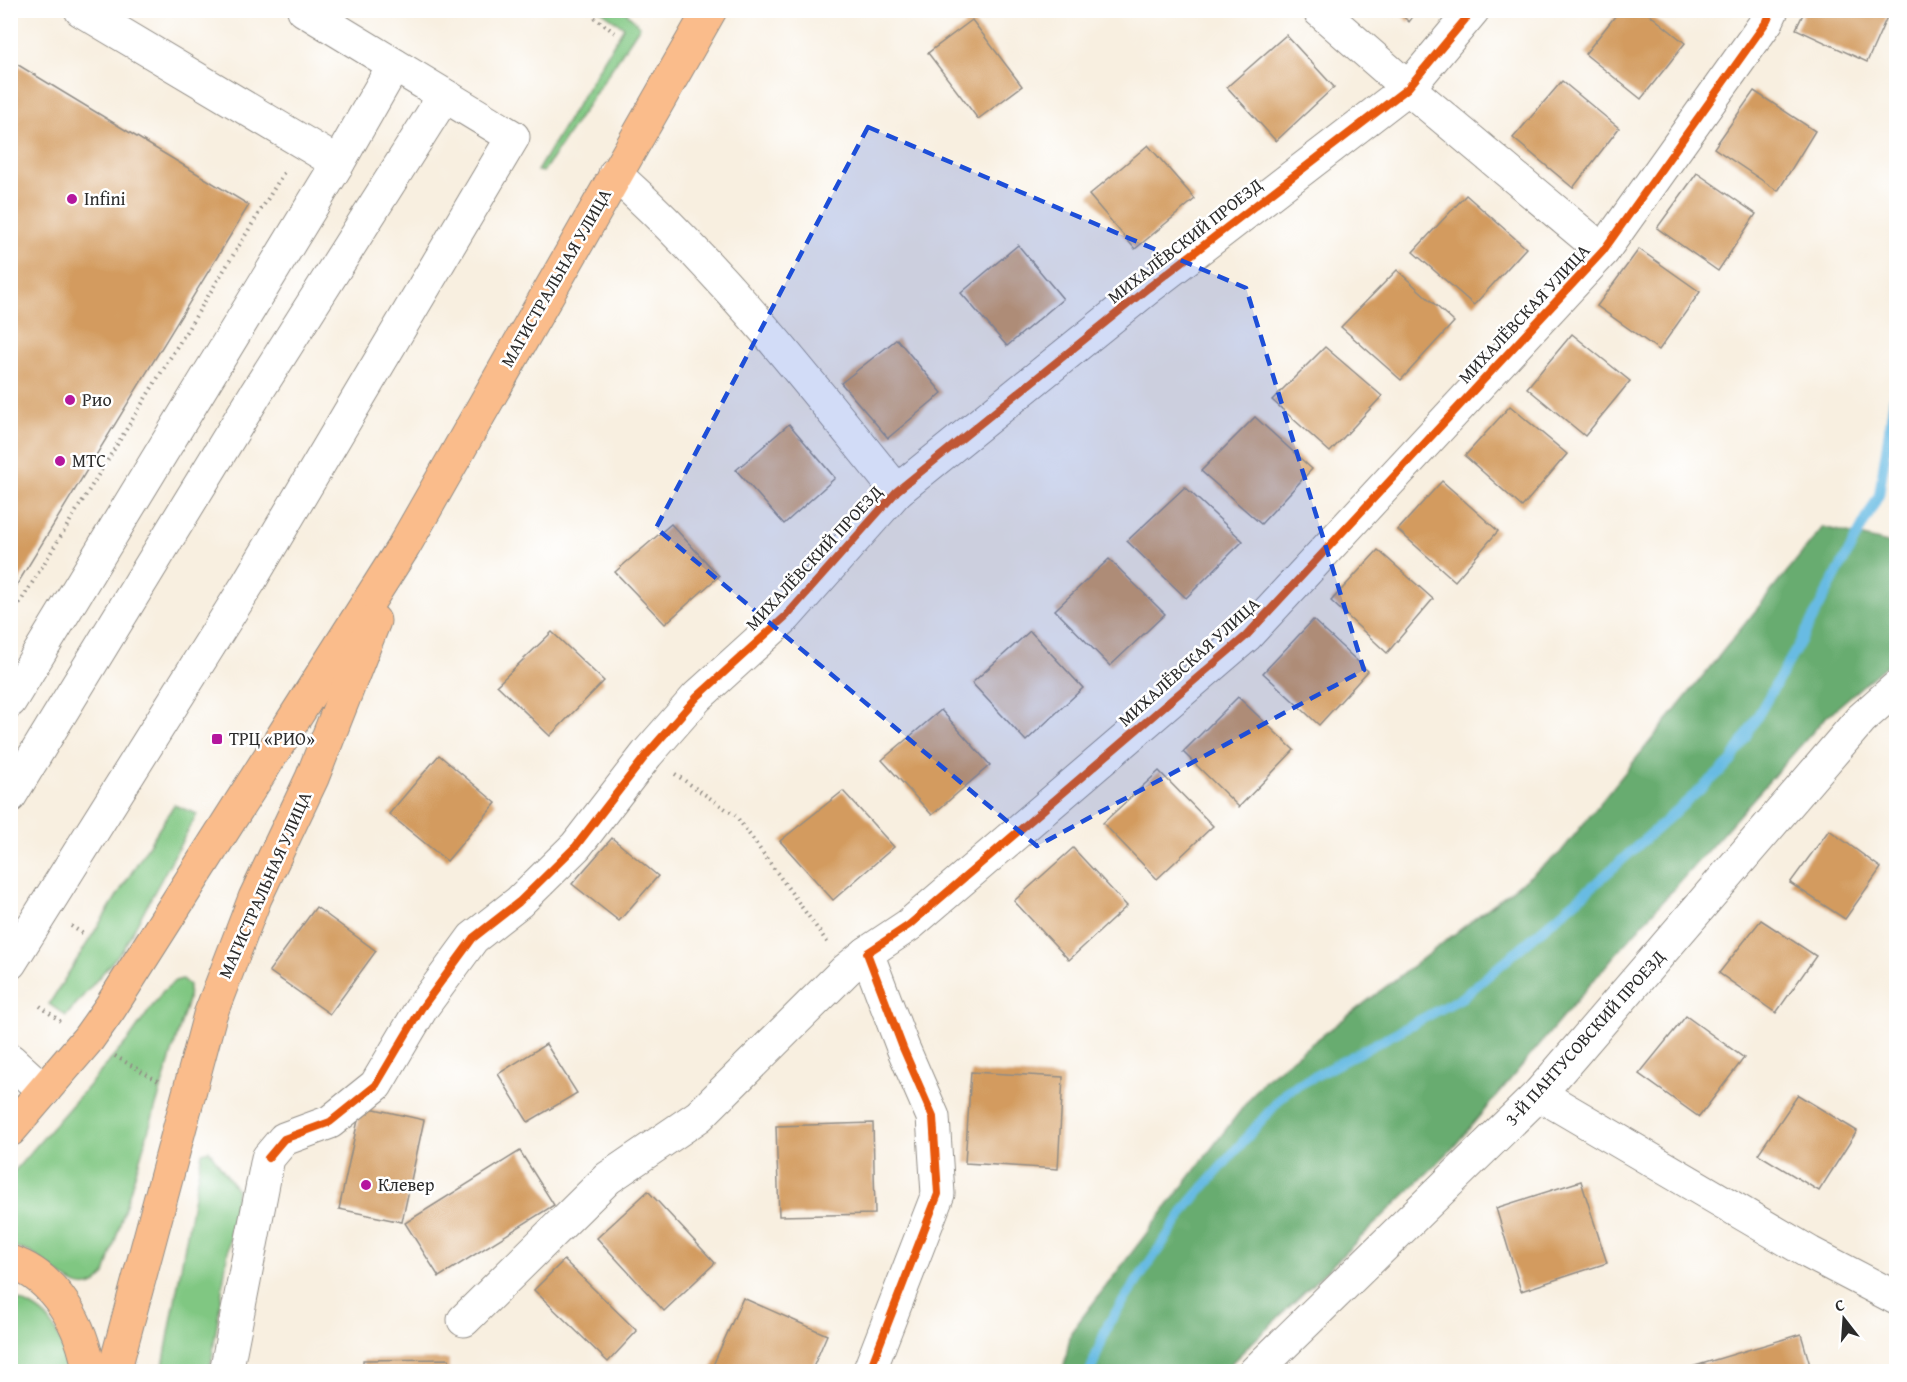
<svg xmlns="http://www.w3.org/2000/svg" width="1907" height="1382" font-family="'Gentium Book Plus',serif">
	<rect width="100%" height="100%" fill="#fff"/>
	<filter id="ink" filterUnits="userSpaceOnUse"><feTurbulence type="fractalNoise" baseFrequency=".0167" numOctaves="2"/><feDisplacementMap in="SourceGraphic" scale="12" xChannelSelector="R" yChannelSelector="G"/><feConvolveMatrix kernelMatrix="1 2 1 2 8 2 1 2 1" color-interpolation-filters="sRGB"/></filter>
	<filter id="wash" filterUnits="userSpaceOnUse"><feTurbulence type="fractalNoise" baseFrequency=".008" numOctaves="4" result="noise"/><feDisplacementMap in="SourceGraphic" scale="24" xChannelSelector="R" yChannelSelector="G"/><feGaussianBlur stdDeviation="1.35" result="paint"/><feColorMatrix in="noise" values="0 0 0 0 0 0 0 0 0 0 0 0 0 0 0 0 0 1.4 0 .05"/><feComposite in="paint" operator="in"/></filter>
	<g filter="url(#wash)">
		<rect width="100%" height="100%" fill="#f8efe0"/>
		<!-- green -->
		<g fill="#80c782" stroke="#567956" stroke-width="1.5">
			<path d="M601,11H625L640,26L543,172L537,171L624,27Z"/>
			<path d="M174,805L197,814L123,949L66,1016L49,1004Z"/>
			<path d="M182,979L189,985L188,1000L105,1274C81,1308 53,1263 29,1252C23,1250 17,1248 11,1247V1175L129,1039L163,991L175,981Z"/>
			<path d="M209,1150L237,1190L210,1371L162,1372L202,1152Z"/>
			<path d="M10,1297C53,1312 59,1329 68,1371H11Z"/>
		</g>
		<!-- forest -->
		<path fill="#68ac70" stroke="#4a6c4e" stroke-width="1.5" d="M1823,527L1896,545V657L1825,718L1614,956L1451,1150L1223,1371H1063L1071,1332L1263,1081L1560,853Z"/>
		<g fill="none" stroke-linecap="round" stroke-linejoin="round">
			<!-- stream -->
			<path stroke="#67bbe3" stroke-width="10" d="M1090,1372L1108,1324L1189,1204L1287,1091L1463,997L1585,893L1731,762L1802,639L1879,495L1896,385"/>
		</g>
		<g id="blocks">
			<!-- building -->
			<g fill="#d39b5e">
				<path d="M1396,10H1418L1409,22Z"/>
				<path d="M1620,10H1644L1685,43L1641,99L1585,54Z"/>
				<path d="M1805,10H1890L1867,62L1796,29Z"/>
				<path d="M972,20L1022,86L978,119L928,53Z"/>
				<path d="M1286,35L1334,87L1276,141L1227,87Z"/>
				<path d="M10,60L249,205L10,596Z"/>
				<path d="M1562,81L1619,128L1573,188L1513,138Z"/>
				<path d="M1754,91L1815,131L1778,191L1714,148Z"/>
				<path d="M1148,145L1195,199L1135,249L1089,195Z"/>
				<path d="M1697,173L1756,214L1718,271L1657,228Z"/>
				<path d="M1466,195L1526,248L1474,305L1413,252Z"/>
				<path d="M1018,245L1063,299L1007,346L961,293Z"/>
				<path d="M1639,249L1700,292L1659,350L1597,306Z"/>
				<path d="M1397,270L1454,322L1401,380L1341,327Z"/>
				<path d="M1572,334L1630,381L1585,436L1527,388Z"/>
				<path d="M897,339L942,393L888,438L841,383Z"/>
				<path d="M1325,347L1382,396L1330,452L1272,400Z"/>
				<path d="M1510,406L1567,454L1522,507L1465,456Z"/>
				<path d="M1255,417L1312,469L1261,524L1201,471Z"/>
				<path d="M789,424L835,478L784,524L736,470Z"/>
				<path d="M1442,481L1498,531L1455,581L1398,530Z"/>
				<path d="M1185,487L1243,541L1186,598L1127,541Z"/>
				<path d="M671,524L719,576L665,624L615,572Z"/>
				<path d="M1378,550L1433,599L1387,653L1331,601Z"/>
				<path d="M1109,559L1165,614L1110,666L1055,610Z"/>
				<path d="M1313,620L1368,671L1319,725L1263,673Z"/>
				<path d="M1030,631L1083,688L1026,741L972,683Z"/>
				<path d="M552,632L604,681L550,736L497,685Z"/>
				<path d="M1238,697L1294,750L1239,807L1183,752Z"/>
				<path d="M941,710L990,765L932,815L882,760Z"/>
				<path d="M439,755L496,803L447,861L389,814Z"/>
				<path d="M1159,771L1213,826L1157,879L1103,823Z"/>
				<path d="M843,791L894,847L833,900L780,841Z"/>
				<path d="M1829,830L1881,868L1845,919L1790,883Z"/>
				<path d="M612,838L658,876L619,921L572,884Z"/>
				<path d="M1073,848L1127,906L1069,960L1014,901Z"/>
				<path d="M316,907L376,951L330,1014L269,971Z"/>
				<path d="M1761,920L1816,956L1776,1013L1719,973Z"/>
				<path d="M1686,1016L1744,1058L1699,1117L1639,1074Z"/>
				<path d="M546,1044L577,1093L528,1122L498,1074Z"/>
				<path d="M971,1072L1063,1077L1058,1169L965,1163Z"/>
				<path d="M1798,1095L1857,1131L1819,1191L1758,1154Z"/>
				<path d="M361,1106L424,1120L402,1222L339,1209Z"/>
				<path d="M873,1123L875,1214L779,1216L776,1126Z"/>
				<path d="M520,1151L554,1205L439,1277L405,1223Z"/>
				<path d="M1581,1181L1607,1263L1521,1291L1496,1208Z"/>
				<path d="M648,1191L715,1263L664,1311L597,1238Z"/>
				<path d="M564,1260L637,1331L608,1362L534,1290Z"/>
				<path d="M743,1298L827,1335L811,1372H710Z"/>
				<path d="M1801,1334L1812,1372H1678V1371Z"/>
				<path d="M449,1359V1372H363V1360Z"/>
			</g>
		</g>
	</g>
	<g filter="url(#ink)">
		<use href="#blocks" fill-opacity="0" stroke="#928d86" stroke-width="1.5"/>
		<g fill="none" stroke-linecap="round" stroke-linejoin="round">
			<!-- minor casing -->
			<g stroke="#928d86" stroke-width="35">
				<g id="minor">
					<path d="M81,10L338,163L394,65"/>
					<path d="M1319,10L1408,88L1603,251"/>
					<path d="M615,174C721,269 808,381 897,491"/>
					<path d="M10,701L338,163"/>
					<path d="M10,796L255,395L444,96"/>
					<path d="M10,963L249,582L513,137L304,10"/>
					<path d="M10,1060L44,1091"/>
					<path d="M1539,1094L1810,1253L1896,1298"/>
					<path d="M464,1320L608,1178L699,1116L846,970L867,953"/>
					<path d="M226,1372L268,1158L284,1139L330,1122L376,1085L421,1009L473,938L519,902L576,846L647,754L697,697L786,616L897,491L1148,288L1408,88L1473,10"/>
					<path d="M869,1372L938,1194L933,1117L903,1048L867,953L909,925L1246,636L1603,251L1767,21L1772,10"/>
					<path d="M1255,1372L1539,1094L1861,719L1896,688"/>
				</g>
			</g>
			<!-- highway casing -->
			<g stroke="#928d86" stroke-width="35">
				<g id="highway">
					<path d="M10,1130L88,1039L110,1008L404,546L710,10"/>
					<path d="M10,1262C55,1276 83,1327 89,1372"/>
					<path d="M114,1372L210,1015L255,898L312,778L374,621"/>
				</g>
			</g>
			<!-- path -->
			<g stroke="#928d86" stroke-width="4" stroke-dasharray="1.5 4.5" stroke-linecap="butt">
				<path d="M585,10L615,33"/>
				<path d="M10,619L286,169"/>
				<path d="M675,774L736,816L827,942"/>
				<path d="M71,926L85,935"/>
				<path d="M40,1006L60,1021"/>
				<path d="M115,1056L158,1081"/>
			</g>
			<!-- minor -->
			<use href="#minor" stroke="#fff" stroke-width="33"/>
			<!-- highway -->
			<use href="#highway" stroke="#fabc8b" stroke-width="33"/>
			<!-- cycleway casing -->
			<g stroke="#fff" stroke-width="11">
				<g id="cycleway">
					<path d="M268,1158L284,1139L330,1122L376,1085L421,1009L473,938L519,902L576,846L647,754L697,697L786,616L897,491L1148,288L1408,88L1473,10"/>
					<path d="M869,1372L938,1194L933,1117L903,1048L867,953L909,925L1246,636L1603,251L1767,21L1772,10"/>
				</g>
			</g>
			<!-- cycleway -->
			<use href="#cycleway" stroke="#e8590c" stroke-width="8"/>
		</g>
	</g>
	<!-- marked area -->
	<path fill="#1d4ed8" fill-opacity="0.2" stroke="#1d4ed8" stroke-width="4.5" stroke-dasharray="12 8" stroke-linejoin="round" d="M868,127L1246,288L1364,670L1037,846L656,528Z"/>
	<!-- markers -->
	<g fill="#b5179e" stroke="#fff" stroke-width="2">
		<circle cx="72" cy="199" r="6"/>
		<circle cx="70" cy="400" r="6"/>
		<circle cx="60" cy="461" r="6"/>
		<rect x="211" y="733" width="12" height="12" rx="3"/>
		<circle cx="366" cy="1185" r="6"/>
	</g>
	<g text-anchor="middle" stroke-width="5" stroke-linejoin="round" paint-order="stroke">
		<!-- poi labels -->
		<g font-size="18" fill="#2b2b2b" stroke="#fff" text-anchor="start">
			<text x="84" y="205">Infini</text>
			<text x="82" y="406">Рио</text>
			<text x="72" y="467">МТС</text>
			<text x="229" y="745">ТРЦ «РИО»</text>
			<text x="378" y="1191">Клевер</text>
		</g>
		<!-- street labels -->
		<g font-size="18" fill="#2b2b2b" stroke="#fff">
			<text transform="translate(1185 241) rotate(-38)" y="6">МИХАЛЁВСКИЙ ПРОЕЗД</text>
			<text transform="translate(556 278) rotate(-60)" y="6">МАГИСТРАЛЬНАЯ УЛИЦА</text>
			<text transform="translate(1524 314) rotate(-47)" y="6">МИХАЛЁВСКАЯ УЛИЦА</text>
			<text transform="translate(814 558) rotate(-47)" y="6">МИХАЛЁВСКИЙ ПРОЕЗД</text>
			<text transform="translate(1189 662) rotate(-42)" y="6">МИХАЛЁВСКАЯ УЛИЦА</text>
			<text transform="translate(265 885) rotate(-66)" y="6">МАГИСТРАЛЬНАЯ УЛИЦА</text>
			<text transform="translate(1585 1038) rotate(-48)" y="6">3-Й ПАНТУСОВСКИЙ ПРОЕЗД</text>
		</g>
	</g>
	<!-- margin -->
	<rect width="1907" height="1382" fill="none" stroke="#fff" stroke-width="36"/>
	<!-- north arrow -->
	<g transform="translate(1844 1319) rotate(343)" stroke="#ffffff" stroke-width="4.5" paint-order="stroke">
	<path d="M0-4.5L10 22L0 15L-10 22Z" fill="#2b2b2b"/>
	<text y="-9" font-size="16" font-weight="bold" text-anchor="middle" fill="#2b2b2b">С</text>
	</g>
</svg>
